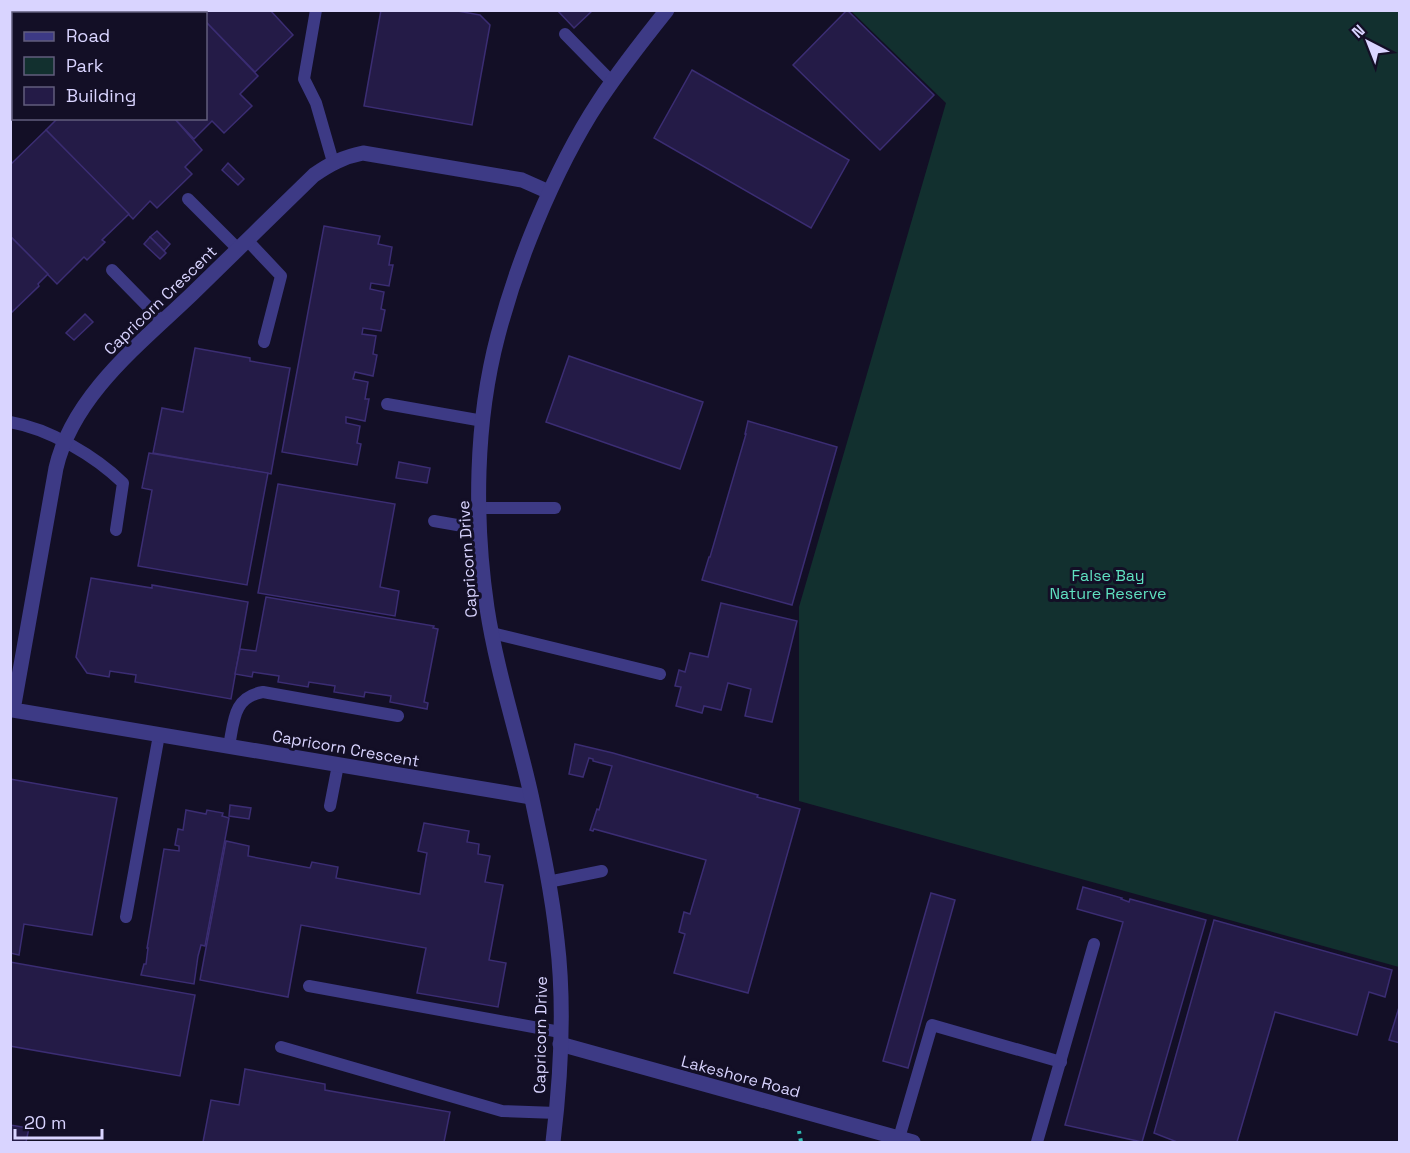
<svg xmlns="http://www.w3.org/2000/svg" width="1410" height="1153" font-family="'Space Grotesk',sans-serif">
	<rect width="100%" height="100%" fill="#130f26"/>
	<!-- green -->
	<path fill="#12302f" d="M851,11H1399V967L799,801V607L946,103Z"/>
	<!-- building -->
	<g fill="#241b47" stroke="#3b2d73" stroke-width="1.5">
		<path d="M167,10H194L197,14H164Z"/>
		<path d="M194,10H270L293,35L255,72L206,22V14H197Z"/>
		<path d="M381,10H452L480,15L490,25L472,125L364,106Z"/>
		<path d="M557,10H593L574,28Z"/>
		<path d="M847,10L934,95L880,150L793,65Z"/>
		<path d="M206,22L258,76L240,94L252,106L224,133L212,121L194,139L174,118H206Z"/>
		<path d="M692,70L849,160L811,228L654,138Z"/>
		<path d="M58,118H174L202,150L185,167L192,174L157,208L150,201L133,219L46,130Z"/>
		<path d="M46,130L129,214L102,240L105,242L87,260L84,257L57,284L10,236V165Z"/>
		<path d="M228,163L244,179L238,185L222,170Z"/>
		<path d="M324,226L380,236L378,244L392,247L389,265H393L389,286L371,283L370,289L384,292L381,309L385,310L381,331L363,328L362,334L376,336L373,354L377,355L373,376L355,372L353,379L368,382L365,399H369L365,421L346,417V423L360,426L357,443L361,444L357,465L282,452Z"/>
		<path d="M157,231L170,244L164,251L150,237Z"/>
		<path d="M10,236L48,274L38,284L39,286L10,314Z"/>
		<path d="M150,237L166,253L160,259L144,244Z"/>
		<path d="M85,314L93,322L74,340L66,333Z"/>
		<path d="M195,348L250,358V361L290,368L271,474L153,453L162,408L183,412Z"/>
		<path d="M569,356L703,402L680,469L546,422Z"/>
		<path d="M748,421L837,447L792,605L702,580L709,557H710L746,434H745Z"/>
		<path d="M149,453L268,473L247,585L138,566L152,490L142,488Z"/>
		<path d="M399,462L430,468L427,483L396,478Z"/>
		<path d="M278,484L395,504L380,587L399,591L395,616L258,593Z"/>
		<path d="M91,578L152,588V585L248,602L231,699L135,682L136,675L110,671L109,677L87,673L76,657Z"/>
		<path d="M266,597L434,626L433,628L438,629L424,702L428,703L427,709L390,702L391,696L365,692L364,697L334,692L335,686L309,682L308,687L278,682L279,676L253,672L252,677L235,674L240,649L256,651Z"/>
		<path d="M721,603L797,621L772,722L745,716L751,689L728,683L721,710L704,706L702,713L676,706L681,687L675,686L679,670L685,672L690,653L708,657Z"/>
		<path d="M575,744L613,753L758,795L757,797L800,809L748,993L674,973L685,934L679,932L684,912L690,914L706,860L594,829L593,831L590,830L597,809L599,810L612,766L593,761V759L589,758L583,777L569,774Z"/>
		<path d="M10,779L117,798L92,935L24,924L19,955L10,953Z"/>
		<path d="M230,805L251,808L249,819L229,816Z"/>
		<path d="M186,810L206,814L207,810L223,813L222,816L229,818L205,946L201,945L198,956L194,984L141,975L144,964H146L148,948H147L164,849L179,851V846L175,845L178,829L183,830Z"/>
		<path d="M424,823L469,831L467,842L479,844L478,854L490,856L485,882L503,885L489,960L506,963L498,1007L417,993L426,948L301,925L288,997L200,980L226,841L249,846L248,856L310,868L312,862L338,867L336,878L420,894L427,853L418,851Z"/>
		<path d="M1083,887L1122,898L1121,899L1129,902L1130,899L1206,920L1142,1142L1065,1125L1123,922L1077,909Z"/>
		<path d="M931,893L955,900L908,1068L883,1061Z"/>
		<path d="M1214,920L1392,970L1385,997L1369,992L1357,1035L1275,1012L1237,1142H1177L1154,1133Z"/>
		<path d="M10,962L195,995L180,1076L10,1046Z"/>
		<path d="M1400,1004V1043L1389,1040Z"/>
		<path d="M245,1069L325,1084V1090L450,1112L444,1142H203L211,1100L239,1105Z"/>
		<path d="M10,1125L29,1128L26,1142H10Z"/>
	</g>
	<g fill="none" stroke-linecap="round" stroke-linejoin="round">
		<!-- path -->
		<path stroke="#2fb8b0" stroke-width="4" stroke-dasharray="3 4.5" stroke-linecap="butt" d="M799,1131L801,1142"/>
		<!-- service -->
		<g stroke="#3d3a85" stroke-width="12">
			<path d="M316,10L304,79L316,103L333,162"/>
			<path d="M565,34L612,82"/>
			<path d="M188,199L238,249"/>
			<path d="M247,240L281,276L264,342"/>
			<path d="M112,270L163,322"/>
			<path d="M387,404L483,421"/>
			<path d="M10,422C50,429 95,456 123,483L116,530"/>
			<path d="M479,508H555"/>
			<path d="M434,521L480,529"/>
			<path d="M492,633L660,674"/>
			<path d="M229,746C234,721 233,697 263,692L398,716"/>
			<path d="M330,806L338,765"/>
			<path d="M548,882L602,871"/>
			<path d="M126,917L159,735"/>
			<path d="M309,986L560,1032"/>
			<path d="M281,1047L502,1111L557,1113"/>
			<path d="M899,1138L932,1025L1061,1062"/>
			<path d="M1037,1142L1094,944"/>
		</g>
		<!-- minor -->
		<g stroke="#3d3a85" stroke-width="15">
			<path d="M29,14L32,10"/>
			<path d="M10,32L14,29"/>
			<path d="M531,797L13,710L56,468C73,395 141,343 192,294C233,254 273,215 314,175C330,164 343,157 363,153L522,180L549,192"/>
			<path d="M560,1044L913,1142"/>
			<path d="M553,1142C561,1076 565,1006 557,940C552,893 542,846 532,799C518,735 497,673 487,608C474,519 475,422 498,335C508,297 521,259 536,223C554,180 574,139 599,101C620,69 643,40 667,10"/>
		</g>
	</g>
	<g text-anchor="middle" stroke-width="6" stroke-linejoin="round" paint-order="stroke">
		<!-- street labels -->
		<g font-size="16" fill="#d9d4ff" stroke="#130f26">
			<text transform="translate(160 300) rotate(-44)" y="6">Capricorn Crescent</text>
			<text transform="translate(467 559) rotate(-94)" y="6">Capricorn Drive</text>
			<text transform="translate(346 748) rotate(10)" y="6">Capricorn Crescent</text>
			<text transform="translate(540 1035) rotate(-89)" y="6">Capricorn Drive</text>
			<text transform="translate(741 1076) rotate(15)" y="6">Lakeshore Road</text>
		</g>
		<!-- park labels -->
		<g font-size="16" fill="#5fe0c0" stroke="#130f26">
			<text x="1108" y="581">False Bay<tspan x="1108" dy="18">Nature Reserve</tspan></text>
		</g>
	</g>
	<!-- border -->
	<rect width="1410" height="1153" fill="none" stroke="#d9d4ff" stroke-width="24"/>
	<!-- legend -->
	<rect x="12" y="12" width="195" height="108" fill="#130f26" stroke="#625e7d" stroke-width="1.5"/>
	<rect x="24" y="32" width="30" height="9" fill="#3d3a85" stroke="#625e7d" stroke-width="1.5"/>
	<text x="66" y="42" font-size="18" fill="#d9d4ff">Road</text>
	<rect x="24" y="57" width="30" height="18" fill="#12302f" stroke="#625e7d" stroke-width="1.5"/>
	<text x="66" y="72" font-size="18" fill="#d9d4ff">Park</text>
	<rect x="24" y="87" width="30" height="18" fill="#241b47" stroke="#625e7d" stroke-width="1.5"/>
	<text x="66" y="102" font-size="18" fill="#d9d4ff">Building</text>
	<!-- north arrow -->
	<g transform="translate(1368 42) rotate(318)" stroke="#130f26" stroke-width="4.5" paint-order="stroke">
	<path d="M0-4.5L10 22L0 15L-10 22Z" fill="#d9d4ff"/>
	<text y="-9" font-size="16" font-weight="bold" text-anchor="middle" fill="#d9d4ff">N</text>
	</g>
	<!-- scale -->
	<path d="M15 1129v9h87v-9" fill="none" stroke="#d9d4ff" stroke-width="3"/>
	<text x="24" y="1129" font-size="18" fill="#d9d4ff" stroke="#130f26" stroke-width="4.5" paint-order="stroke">20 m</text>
</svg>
